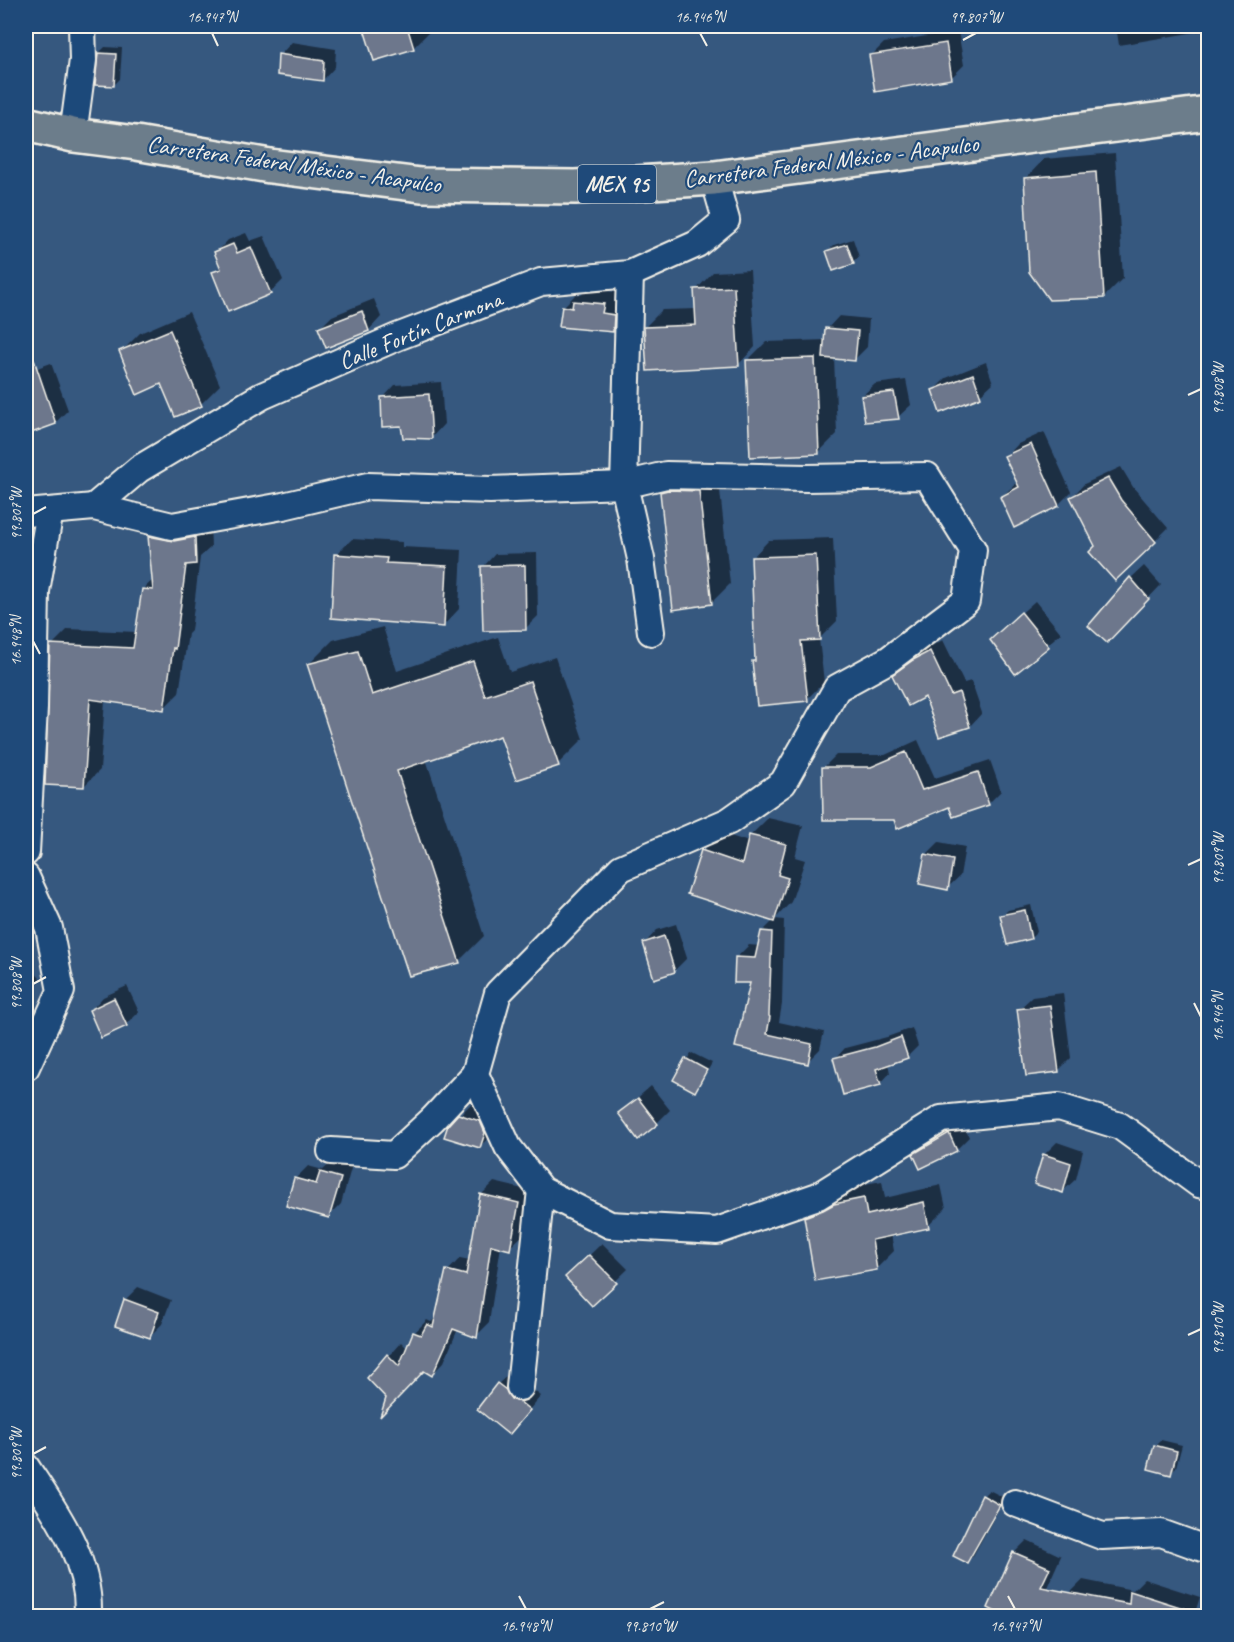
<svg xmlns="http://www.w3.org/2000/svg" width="1234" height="1642" font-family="Caveat,sans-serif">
	<rect width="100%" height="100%" fill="#36587f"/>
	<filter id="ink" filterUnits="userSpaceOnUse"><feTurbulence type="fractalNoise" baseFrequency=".0167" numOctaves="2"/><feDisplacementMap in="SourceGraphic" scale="12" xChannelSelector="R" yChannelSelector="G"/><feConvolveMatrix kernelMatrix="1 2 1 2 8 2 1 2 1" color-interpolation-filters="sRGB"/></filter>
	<g filter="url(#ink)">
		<!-- shadow -->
		<g fill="#0007">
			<path d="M365,26H432V29L413,48L375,59Z"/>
			<path d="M1116,26H1208L1202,31L1119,45Z"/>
			<path d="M958,31L964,65L951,78L871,56L884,43Z"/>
			<path d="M292,42L336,49L335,67L323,80L280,55Z"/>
			<path d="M105,47L122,48L120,79L114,85L99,53Z"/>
			<path d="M1115,153L1123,278L1104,297L1025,179L1044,159Z"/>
			<path d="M246,233L250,241L264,236L283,280L270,293L214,273L221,266L216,253L228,240Z"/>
			<path d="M853,239L859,257L853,262L828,251L834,245Z"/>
			<path d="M750,270L755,347L738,365L645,327L662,310L697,309L696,290L713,272Z"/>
			<path d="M587,289L615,292L614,301L626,303L625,318L613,331L563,307L576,294L581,295Z"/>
			<path d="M374,299L381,317L369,330L320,328L332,316Z"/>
			<path d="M189,312L220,385L201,404L162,382L121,352L140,333Z"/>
			<path d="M839,316L869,319L867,347L855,359L834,357L837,434L818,453L747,361L766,342L826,340L827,329Z"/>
			<path d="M986,362L993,383L980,395L941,411L934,390L946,378Z"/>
			<path d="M51,363L68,410L55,423L26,433V372Z"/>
			<path d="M906,380L911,405L898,417L862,396L875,384Z"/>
			<path d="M441,382L444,424L432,437L402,425L383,398L395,385Z"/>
			<path d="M1044,432L1071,492L1058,505L1001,497L1018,482L1006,457L1018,444Z"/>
			<path d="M1121,467L1133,487L1168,528L1155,541L1097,546L1072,497L1084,484Z"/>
			<path d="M718,472L730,584L711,603L662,492L681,473Z"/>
			<path d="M165,521L210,522L211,547L200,557L191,631L188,634L179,693L163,709L105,700L100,770L84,786L52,645L68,629L137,632L143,589L154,579L149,537Z"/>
			<path d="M833,538L837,621L819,639L824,682L807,699L754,662L757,659L752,558L769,540Z"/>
			<path d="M352,539L402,542V547L462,550L459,609L443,626L336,555Z"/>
			<path d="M537,553L538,616L526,628L483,567L495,554Z"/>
			<path d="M1144,566L1161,585L1120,628L1131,578Z"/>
			<path d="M1035,601L1061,633L1015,672L1004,628Z"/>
			<path d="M383,627L397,671L498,637L510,672L555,657L583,739L558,764L501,734L426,759L484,936L459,961L308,665L333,640Z"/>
			<path d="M943,640L964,683L971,681L982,713L970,726L940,736L926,695L894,675L907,662L927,648Z"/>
			<path d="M918,740L935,778L990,760L1001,791L988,804L950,805L895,819L824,767L836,755H885Z"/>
			<path d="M768,818L803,826L795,857L805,860L791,902L775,919L784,920L782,1004L779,1022L824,1032L820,1049L807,1062L737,1046L752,982L736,958L749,945L760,946L763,931L774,920L703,851L721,833L749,842L750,836Z"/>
			<path d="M939,842L965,847L960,876L947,888L926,855Z"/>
			<path d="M1031,905L1037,932L1031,938L1002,916L1008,910Z"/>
			<path d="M676,924L687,958L674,971L645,943L657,930Z"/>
			<path d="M26,964L40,978L26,992Z"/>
			<path d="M127,986L139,1012L126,1025L91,1010L103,997Z"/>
			<path d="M1063,993L1071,1058L1059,1070L1019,1009L1032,997Z"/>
			<path d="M912,1028L918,1046L907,1057L888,1063L890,1073L880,1084L835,1059L845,1048L887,1037Z"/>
			<path d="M692,1053L712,1063L700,1084L694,1090L675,1079L687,1059Z"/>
			<path d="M651,1086L670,1110L657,1123L620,1113Z"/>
			<path d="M472,1103L492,1109L493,1134L480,1146L449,1126Z"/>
			<path d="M962,1122L969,1137L956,1150L914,1155L927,1142Z"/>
			<path d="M1057,1142L1083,1151L1076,1179L1063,1191L1036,1183L1045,1154Z"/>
			<path d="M334,1160L352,1165L341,1204L329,1216L295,1179L308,1166L323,1170Z"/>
			<path d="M882,1181L885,1198L941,1185L946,1208L928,1226L891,1234L894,1251L876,1269L805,1217L823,1199L853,1186Z"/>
			<path d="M494,1182L531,1191L522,1236L509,1248L501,1246L489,1323L476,1336L458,1329L444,1362L432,1374L423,1370L388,1397L369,1378L401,1342L408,1349L414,1333L427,1320L431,1322L437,1316L448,1271L460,1258L470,1260L481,1195Z"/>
			<path d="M602,1243L628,1269L592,1304L567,1277Z"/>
			<path d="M138,1287L171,1300L162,1324L150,1336L125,1300Z"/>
			<path d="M511,1372L523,1386L533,1390L541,1396L509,1433L498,1384Z"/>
			<path d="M1161,1440L1182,1445L1176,1467L1170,1473L1155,1446Z"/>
			<path d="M989,1490L1005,1498L973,1556L967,1562L983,1496Z"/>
			<path d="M1027,1540L1061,1556L1037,1610L1014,1553Z"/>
			<path d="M1144,1579L1200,1597L1194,1616L1070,1593L1083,1580L1133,1590Z"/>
		</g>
		<!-- building -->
		<g fill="#6d778c" stroke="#f4f1e8" stroke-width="1.5">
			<path d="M363,26H407L414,49L374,61Z"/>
			<path d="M946,43L952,79L875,92L869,55Z"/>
			<path d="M98,53L116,54L114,86L95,85Z"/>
			<path d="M278,54L324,61L323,81L277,75Z"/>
			<path d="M1096,172L1104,298L1049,300L1029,272L1024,178Z"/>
			<path d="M233,244L237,253L251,247L271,294L228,312L212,272L221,269L214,252Z"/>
			<path d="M847,244L854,264L833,271L826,251Z"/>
			<path d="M734,287L739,366L647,371L644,327L696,325L694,289Z"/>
			<path d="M573,301L604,304L602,313L614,315L613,332L559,327L562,306L572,308Z"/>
			<path d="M362,311L369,331L326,348L318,328Z"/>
			<path d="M825,328L858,331L855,361L823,358Z"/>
			<path d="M170,330L202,406L175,417L161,384L137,395L119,351Z"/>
			<path d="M29,345L56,424L26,435V346Z"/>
			<path d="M815,358L819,454L750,457L746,360Z"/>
			<path d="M973,374L981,397L940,413L932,390Z"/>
			<path d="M894,392L899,419L865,422L861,396Z"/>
			<path d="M429,394L432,439L403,438L401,426L382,427L381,397Z"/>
			<path d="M1031,444L1059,506L1014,528L1000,497L1019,487L1004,456Z"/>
			<path d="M1108,478L1121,500L1156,542L1115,581L1089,552L1095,546L1070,497Z"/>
			<path d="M668,490L699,491L712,604L673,610L660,492Z"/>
			<path d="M148,536L174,541L195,537L196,564L186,565L175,649L173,648L164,710L90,699L84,787L45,785L50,644L133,648L142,589L153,590Z"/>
			<path d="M334,554L387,558L386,563L447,566L444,627L331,618Z"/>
			<path d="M816,555L820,640L801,641L808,701L757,706L752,661H755L751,557Z"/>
			<path d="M525,565L526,630L483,631L481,566Z"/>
			<path d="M1130,577L1149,599L1107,643L1088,626Z"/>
			<path d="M1021,612L1049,647L1015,674L990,640Z"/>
			<path d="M358,651L372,695L473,661L485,696L530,681L559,766L516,780L500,736L397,771L460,963L409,976L307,664Z"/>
			<path d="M930,651L951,695L959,692L970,727L939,737L925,697L908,706L892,675L913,660Z"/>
			<path d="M906,752L922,790L978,772L989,805L953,817L949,807L897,829L894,820H823L822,767H871Z"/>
			<path d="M749,835L786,844L778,875L788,878L774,922L687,894L701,850L742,864Z"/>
			<path d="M925,854L953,860L948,890L919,884Z"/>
			<path d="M1025,910L1031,939L1007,945L1000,915Z"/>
			<path d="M761,931L772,932L769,1016L770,1017L767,1034L812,1044L808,1064L735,1047L750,983H734L735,957L755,958Z"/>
			<path d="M664,936L675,972L654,979L643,943Z"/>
			<path d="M114,998L127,1026L101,1038L89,1010Z"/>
			<path d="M1050,1005L1059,1072L1026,1076L1017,1009Z"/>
			<path d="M901,1037L908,1058L876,1069L881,1085L843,1095L833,1058L875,1047Z"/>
			<path d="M685,1058L707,1070L695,1092L673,1080Z"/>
			<path d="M638,1098L658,1124L638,1140L618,1113Z"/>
			<path d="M458,1114L480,1121L485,1133L480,1148L444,1137L448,1125Z"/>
			<path d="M949,1133L957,1151L920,1169L913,1154Z"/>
			<path d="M1043,1154L1071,1163L1063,1193L1034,1184Z"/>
			<path d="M320,1172L341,1178L329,1218L286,1206L294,1178L316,1184Z"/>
			<path d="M480,1194L519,1203L510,1250L491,1245L477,1338L453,1329L432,1376L424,1371L380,1417L386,1398L367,1378L387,1354L399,1366L413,1332L421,1335L427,1324L433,1327L446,1270L466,1275Z"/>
			<path d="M864,1198L867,1215L924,1202L929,1228L872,1240L877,1270L815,1281L804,1217L823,1210L834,1204Z"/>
			<path d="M589,1255L617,1283L592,1306L565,1277Z"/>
			<path d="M124,1299L159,1312L150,1338L115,1326Z"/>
			<path d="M497,1383L506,1390L511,1399L520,1402L530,1410L509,1435L477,1409Z"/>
			<path d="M1154,1445L1177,1451L1171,1475L1148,1469Z"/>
			<path d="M982,1495L1000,1505L967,1563L953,1556Z"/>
			<path d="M1013,1552L1050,1568L1041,1587L1129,1604L1130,1591L1196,1612L1195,1617H1006L988,1608Z"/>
		</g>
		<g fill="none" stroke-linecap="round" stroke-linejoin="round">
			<!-- minor casing -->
			<g stroke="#f4f1e8" stroke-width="30">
				<g id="minor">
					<path d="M73,135L83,60L82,26"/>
					<path d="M630,274L624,485L641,559L651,632"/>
					<path d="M94,507L139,469L262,396L397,337L541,282L630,274L697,244L726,220L714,178"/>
					<path d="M26,513L94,507L172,526L283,506L368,486L490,490L624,485L666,475L807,478L927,476L973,550L966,601L888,660L837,688L783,783L729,821L621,868L498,993L475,1074L508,1147L541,1190L610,1225L717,1231L818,1196L941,1119L1059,1107L1120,1126L1199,1184L1208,1186"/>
					<path d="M26,852L34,708L36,591L50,511"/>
					<path d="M26,877L49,928L61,991L26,1067"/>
					<path d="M331,1151L394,1155L433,1119L475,1074"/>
					<path d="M520,1387L541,1190"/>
					<path d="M26,1467C56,1513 90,1558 88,1616"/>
					<path d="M1015,1503L1102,1536L1161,1533L1208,1550"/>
				</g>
			</g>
			<!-- primary casing -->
			<g stroke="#f4f1e8" stroke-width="38">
				<path id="primary" d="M26,124L73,135L136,143L270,166L421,185L575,187L714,178L1208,113"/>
			</g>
			<!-- minor -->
			<use href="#minor" stroke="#1f4a7a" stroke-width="26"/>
			<!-- primary -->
			<use href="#primary" stroke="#6c7d8b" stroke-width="33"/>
		</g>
	</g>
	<!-- ticks -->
	<path fill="none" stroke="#f4f1e8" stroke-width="2" d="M212,33L218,46M700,33L707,46M963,40L976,33M1188,395L1201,389M33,514L46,507M33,641L40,654M1188,865L1201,859M33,984L46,977M1194,1003L1201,1017M1188,1335L1201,1329M33,1454L46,1447M519,1596L526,1609M1008,1596L1015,1609M650,1609L664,1602"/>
	<g text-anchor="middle" stroke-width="4.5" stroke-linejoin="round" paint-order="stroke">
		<!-- shield labels -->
		<rect fill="#1f4a7a" stroke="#b4bfc7" stroke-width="1.5" x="578" y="165" width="78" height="38" rx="4.5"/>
		<g font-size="22" font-weight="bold" fill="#f4f1e8">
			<text x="617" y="192">MEX 95</text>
		</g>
		<!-- street labels -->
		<g font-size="24" fill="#f4f1e8" stroke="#1f4a7a">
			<text transform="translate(831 161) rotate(-7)" y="8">Carretera Federal México - Acapulco</text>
			<text transform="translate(294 164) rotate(8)" y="8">Carretera Federal México - Acapulco</text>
			<text transform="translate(420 330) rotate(-22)" y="8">Calle Fortín Carmona</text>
		</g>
	</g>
	<!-- margin -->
	<rect width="1234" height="1642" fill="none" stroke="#1f4a7a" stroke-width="66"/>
	<rect x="33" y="33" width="1168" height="1576" fill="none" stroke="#f4f1e8" stroke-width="2"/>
	<g font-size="15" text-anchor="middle" fill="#f4f1e8">
		<text x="212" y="22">16.947°N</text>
		<text x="700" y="22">16.946°N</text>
		<text x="976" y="22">99.807°W</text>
		<text transform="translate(1218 389) rotate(-90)" y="5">99.808°W</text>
		<text transform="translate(16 514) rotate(-90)" y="5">99.807°W</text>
		<text transform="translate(16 641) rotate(-90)" y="5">16.948°N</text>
		<text transform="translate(1218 859) rotate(-90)" y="5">99.809°W</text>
		<text transform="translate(16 984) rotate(-90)" y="5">99.808°W</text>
		<text transform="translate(1218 1017) rotate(-90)" y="5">16.946°N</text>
		<text transform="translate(1218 1329) rotate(-90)" y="5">99.810°W</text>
		<text transform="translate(16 1454) rotate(-90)" y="5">99.809°W</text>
		<text x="526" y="1631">16.948°N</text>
		<text x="650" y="1631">99.810°W</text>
		<text x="1015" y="1631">16.947°N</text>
	</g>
</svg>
